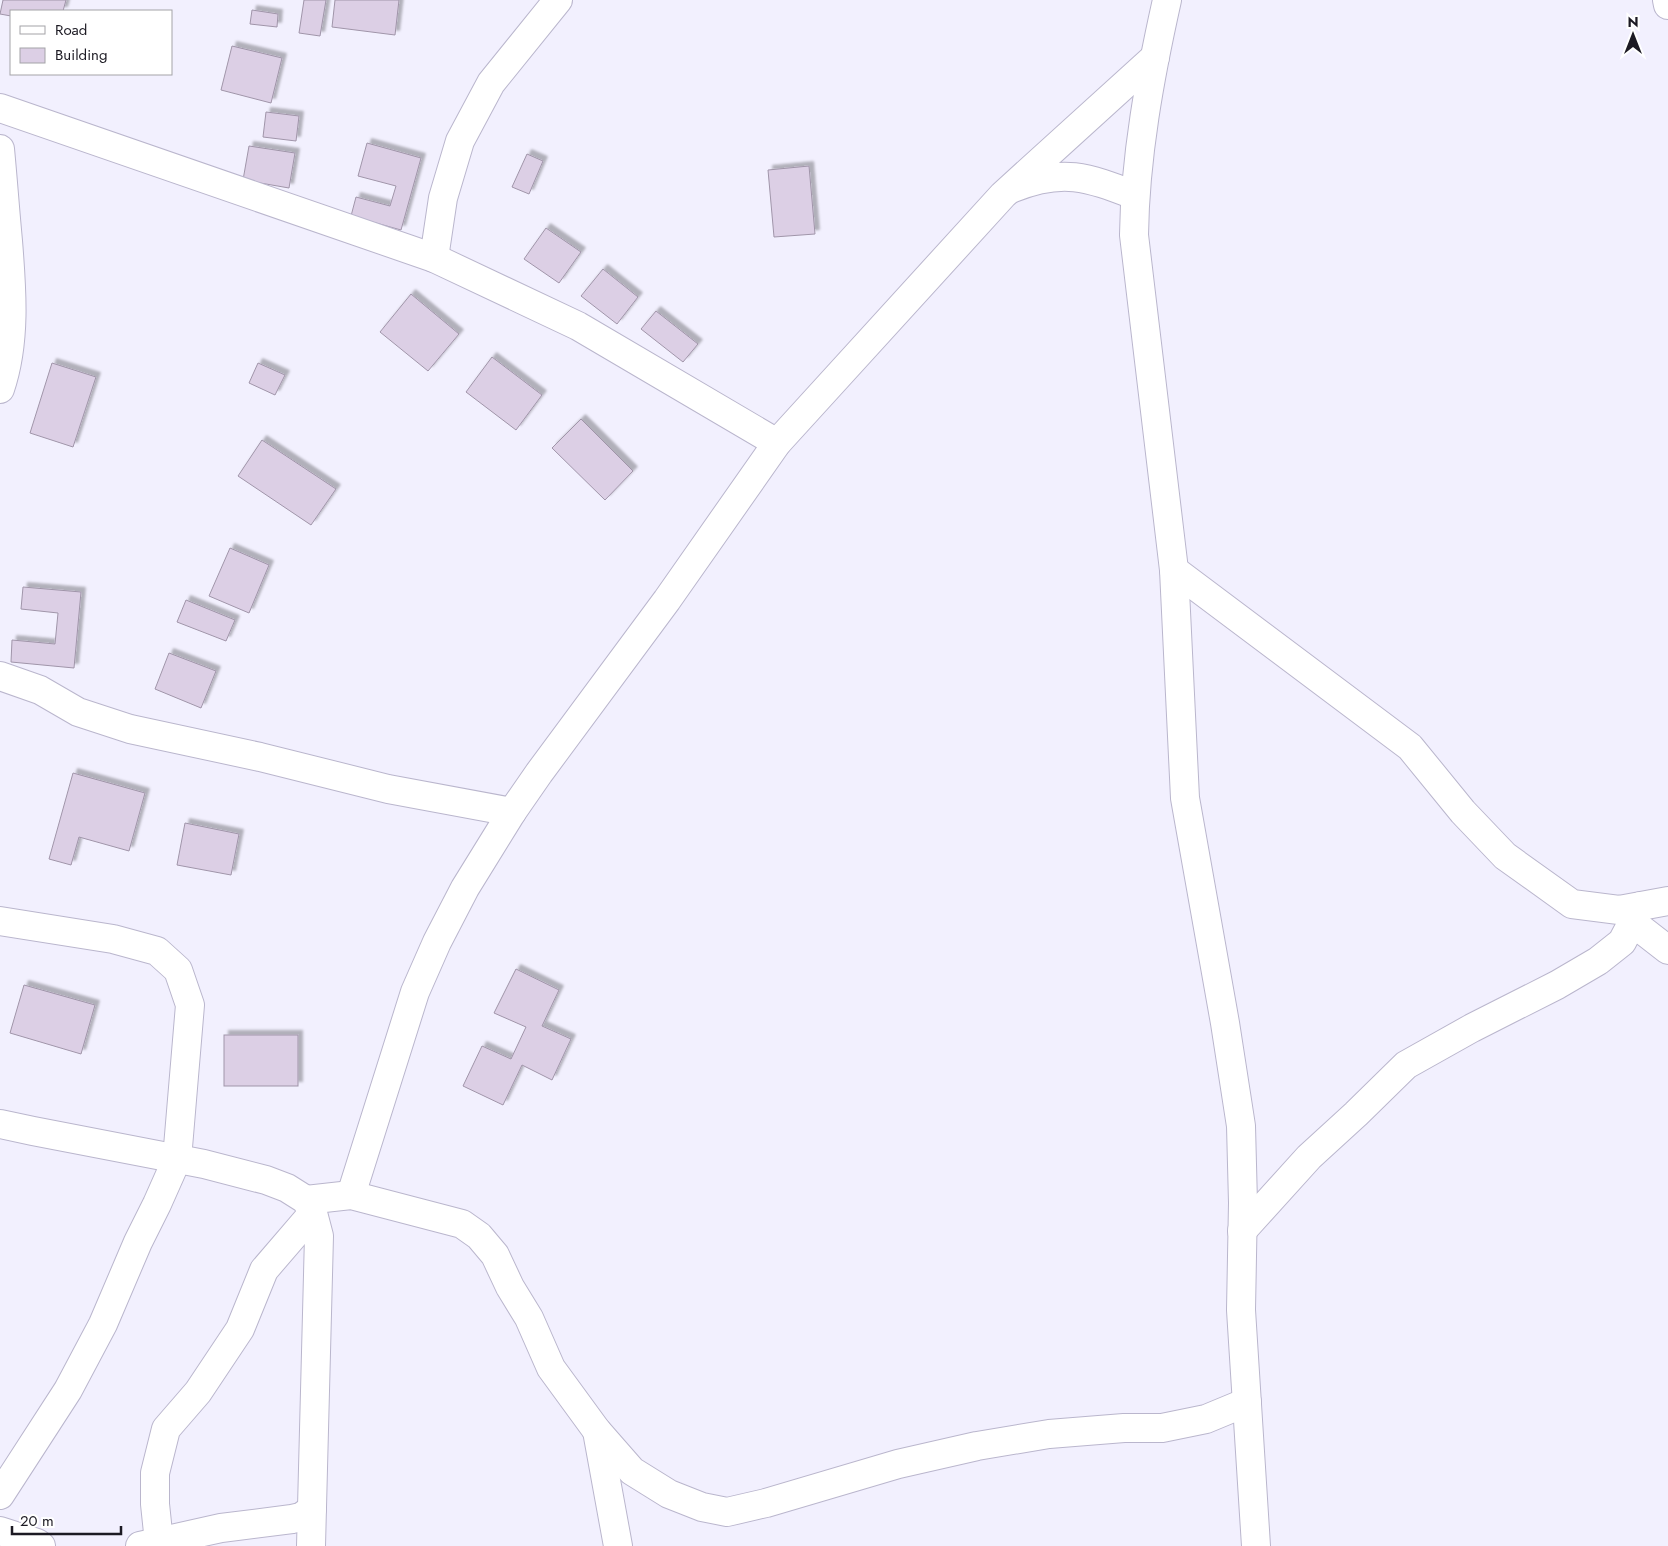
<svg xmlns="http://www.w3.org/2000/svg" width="1668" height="1546" font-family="Jost,sans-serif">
	<defs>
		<filter id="shadow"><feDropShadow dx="4.5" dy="-4.5" stdDeviation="1" flood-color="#0004"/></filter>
	</defs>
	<rect width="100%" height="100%" fill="#f2f0fe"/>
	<!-- building -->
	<g fill="#dccfe5" stroke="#a095a9" filter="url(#shadow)">
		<path d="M3,0H66L63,11H11V16L0,14Z"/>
		<path d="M304,0H326L320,36L299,33Z"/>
		<path d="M335,0H399L395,35L332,27Z"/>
		<path d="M252,10L278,14L277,27L250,24Z"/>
		<path d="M232,46L282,58L271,103L221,90Z"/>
		<path d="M266,112L299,116L296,141L263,137Z"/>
		<path d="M367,143L421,158L401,230L351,216L356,197L390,206L396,186L358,176Z"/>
		<path d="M249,146L295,153L289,188L243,180Z"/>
		<path d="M527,154L543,161L529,194L512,187Z"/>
		<path d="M809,166L815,234L774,237L768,170Z"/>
		<path d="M546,228L581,252L559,283L524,259Z"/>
		<path d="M603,269L638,297L617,324L581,296Z"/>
		<path d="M411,294L459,334L428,371L380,332Z"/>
		<path d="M656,311L698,344L683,362L641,329Z"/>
		<path d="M492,357L542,395L516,430L466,392Z"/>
		<path d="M52,363L96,377L73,447L30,433Z"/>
		<path d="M258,363L285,375L275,395L249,383Z"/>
		<path d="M581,419L633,471L605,500L552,448Z"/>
		<path d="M262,440L336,489L311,525L238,476Z"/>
		<path d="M230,548L269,565L249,613L209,596Z"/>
		<path d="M23,587L81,592L74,668L11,662L12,640L55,644L58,613L21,609Z"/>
		<path d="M186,600L235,620L226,641L177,622Z"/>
		<path d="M169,653L216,671L201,708L155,689Z"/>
		<path d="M73,773L145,793L129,851L79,837L71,865L49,859Z"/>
		<path d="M185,823L239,834L231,875L177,865Z"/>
		<path d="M516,969L559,990L542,1026L571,1039L552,1080L522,1065L503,1105L463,1086L482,1046L511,1059L526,1027L494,1013Z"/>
		<path d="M24,985L95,1005L81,1054L10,1033Z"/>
		<rect x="224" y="1035" width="74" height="51"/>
	</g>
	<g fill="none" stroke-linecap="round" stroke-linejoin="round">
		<!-- minor casing -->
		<g stroke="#bab6cd" stroke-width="30">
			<g id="minor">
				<path d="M1167,0C1150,76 1135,157 1134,235L1174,570L1185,798L1225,1023L1241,1126L1243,1203L1241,1310L1256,1546"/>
				<path d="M1667,0L1668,5"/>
				<path d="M0,108L434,258L578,326L777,443"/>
				<path d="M0,149C3,180 5,210 8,241C12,290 16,342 0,389"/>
				<path d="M1013,188C1063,168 1087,177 1134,195"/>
				<path d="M434,258L443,198L460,141L491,83L558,0"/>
				<path d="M1174,570L1410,747L1463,812L1505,856L1572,904L1619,910L1668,901"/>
				<path d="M0,676L40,690L78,712L130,729L260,757L388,789L512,812"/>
				<path d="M0,921L113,939L157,951L178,970L190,1005L177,1159L157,1204L138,1242L103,1324L68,1390L0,1495"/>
				<path d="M1632,922L1668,950"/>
				<path d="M0,1124L33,1131L204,1164L266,1180L287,1188L306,1200L313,1213L319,1236L311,1546"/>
				<path d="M351,1195L415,992L437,942L465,888L512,812L539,773L667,600L777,443L1003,195L1155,57"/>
				<path d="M306,1200L351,1195L462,1224L479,1236L495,1255L510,1287L529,1318L551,1368L597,1431L632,1471L669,1494L702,1507L727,1512L766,1503L898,1464L977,1446L1049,1434L1124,1428H1162L1206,1419L1247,1402"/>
				<path d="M1242,1231L1309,1157L1356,1114L1406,1065L1472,1028L1557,985L1598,961L1622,942L1641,906"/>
				<path d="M597,1431L618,1546"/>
				<path d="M0,1531L37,1543L41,1546"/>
				<path d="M159,1542L155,1504V1473L166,1429L198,1392L240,1329L264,1270L313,1213"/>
				<path d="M140,1546L221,1528L292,1519L301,1517L312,1509"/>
			</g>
		</g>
		<!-- minor -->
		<use href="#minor" stroke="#fff" stroke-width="28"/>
	</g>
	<!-- legend -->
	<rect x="10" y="10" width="162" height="65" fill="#ffffff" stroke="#a4a3a7"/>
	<rect x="20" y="26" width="25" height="8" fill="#ffffff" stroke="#a4a3a7"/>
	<text x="55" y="35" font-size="15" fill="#1c1a23">Road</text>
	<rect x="20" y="48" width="25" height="15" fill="#dccfe5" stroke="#a4a3a7"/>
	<text x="55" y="60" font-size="15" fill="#1c1a23">Building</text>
	<!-- north arrow -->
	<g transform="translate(1633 35)" stroke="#ffffff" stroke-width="4" paint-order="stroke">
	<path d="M0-4L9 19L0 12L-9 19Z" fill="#1c1a23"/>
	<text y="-8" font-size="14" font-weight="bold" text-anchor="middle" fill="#1c1a23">N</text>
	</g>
	<!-- scale -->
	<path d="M12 1526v8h109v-8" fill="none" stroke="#1c1a23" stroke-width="2.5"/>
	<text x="20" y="1526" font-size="15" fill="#1c1a23" stroke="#ffffff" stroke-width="4" paint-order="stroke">20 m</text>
</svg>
